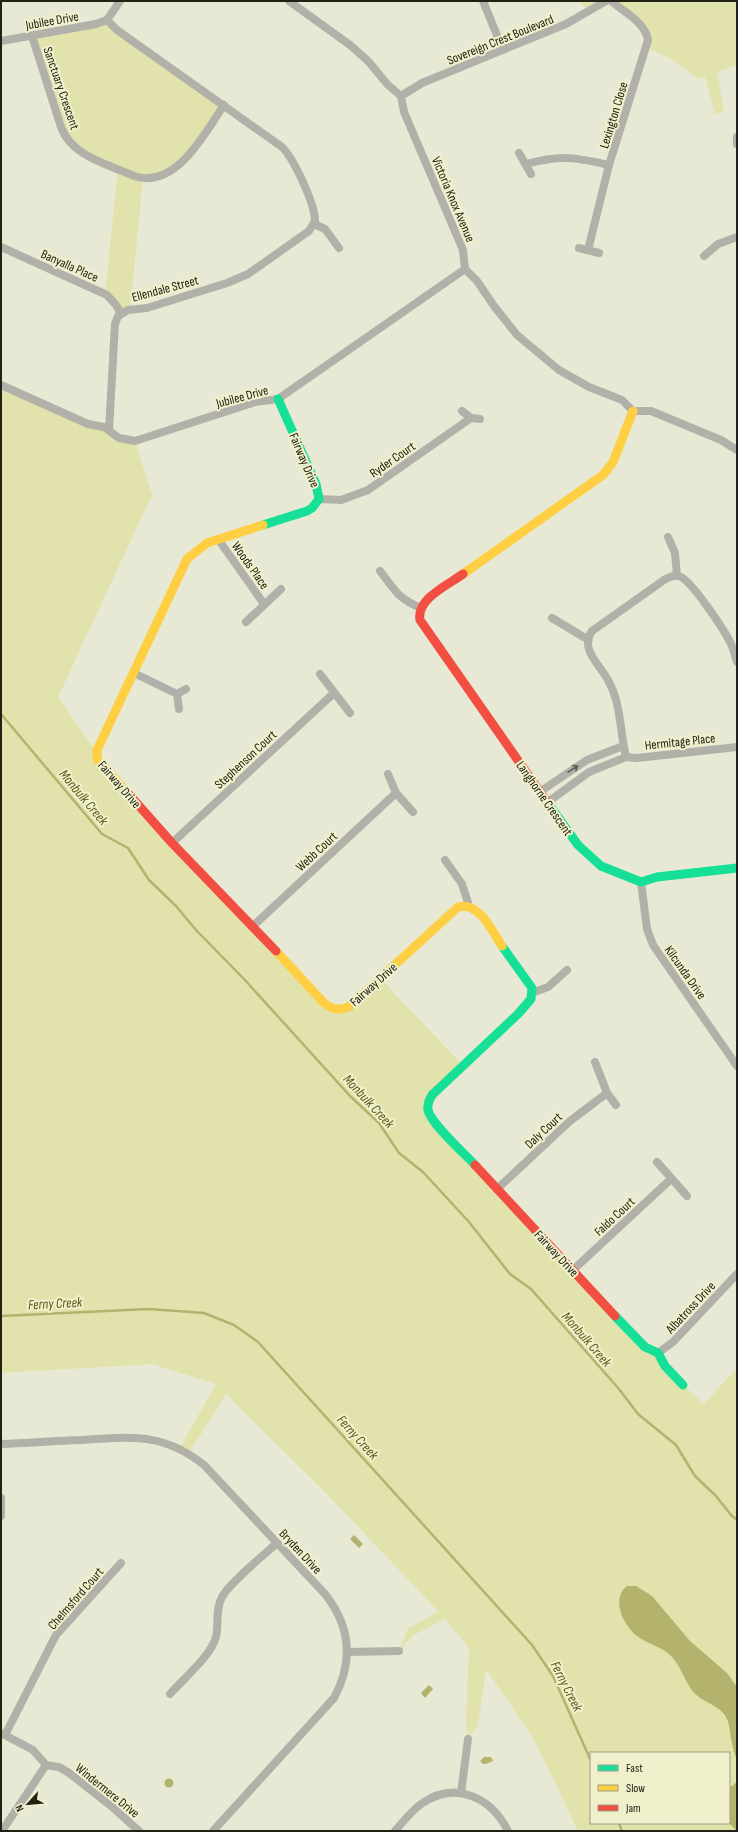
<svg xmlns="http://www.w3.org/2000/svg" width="738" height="1832" font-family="'Sofia Sans Condensed',sans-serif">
	<rect width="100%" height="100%" fill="#e8e9d4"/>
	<!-- green -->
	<g fill="#e2e2ad" fill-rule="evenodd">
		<path d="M579,1H606L589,12Z"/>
		<path d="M611,1H737V65L717,72L724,112L715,114L705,77L697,78L670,58L646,47V33Z"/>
		<path d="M107,20L224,105L179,166L143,178L130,310L124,311L105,294L118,169L68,141L32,36Z"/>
		<path d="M1,385L135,441L153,498L150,499L58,697L97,753V756L336,1011L380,978L455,1057L463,1066L428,1109L683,1385L704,1404L737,1368V1831H578L535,1741L486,1669L478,1726L468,1739L466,1721L469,1648L445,1619L412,1636L399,1651L408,1629L438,1611L327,1494L226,1394L189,1453L180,1448L216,1384L152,1364L1,1373ZM591,1753H729V1823H591Z"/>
	</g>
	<!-- water -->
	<g fill="#b4b36d">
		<path d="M354,1535L363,1544L359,1548L350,1539Z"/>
		<path d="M627,1586H636L652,1596L690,1641L727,1673L737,1687V1761C735,1755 733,1749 732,1743C729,1733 731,1723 724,1714C717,1705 703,1702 694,1693C684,1681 681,1665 669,1654C660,1646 647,1644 637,1636C624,1626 610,1599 627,1586Z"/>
		<path d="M429,1685L433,1689L425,1698L421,1693Z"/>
		<path d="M484,1757H491L493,1761L486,1764H483L480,1761Z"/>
		<circle cx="169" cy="1783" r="4.5"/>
		<path d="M737,1782V1831L729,1823V1788Z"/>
	</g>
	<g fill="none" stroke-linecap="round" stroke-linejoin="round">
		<!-- stream -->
		<g stroke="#b4b36d" stroke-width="2.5">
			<path d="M1,714L102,834L128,848L149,880L176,906L196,930L244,979L350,1096L379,1123L399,1153L423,1172L469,1222L510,1274L531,1289L619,1389L638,1414L676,1445L695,1476L716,1496L731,1515L737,1520"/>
			<path d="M1,1316L149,1309L204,1313L234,1325L258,1342L532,1645L553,1676L591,1761"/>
			<path d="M619,1823L622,1831"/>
		</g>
		<!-- street -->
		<g stroke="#b1b1aa" stroke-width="8">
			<path d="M289,1L350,45L368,61L388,85L401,96L404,112L463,250L465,269L477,281L494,306L517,335L559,370L589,387L622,400L633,411H651L721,440L737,450"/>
			<path d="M483,1L503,50"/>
			<path d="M107,20L117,30L282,147C294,159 315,204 315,221L309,231L248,274L227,283L147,308L128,310L118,316L115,324L109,430"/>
			<path d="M32,36L61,127C72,157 108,164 134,176C176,190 205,133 224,105"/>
			<path d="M1,41L96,24L107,20L120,1"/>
			<path d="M401,96L422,83L566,24L606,1"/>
			<path d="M737,137V144"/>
			<path d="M519,153L531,174"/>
			<path d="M526,164C560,155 575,157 609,165"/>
			<path d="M314,224L325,229L339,248"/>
			<path d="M1,247L107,295L116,305L121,314"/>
			<path d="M579,248L599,253"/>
			<path d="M588,250L609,165L648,40C645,22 624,12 611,1"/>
			<path d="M704,256L718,244L737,237"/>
			<path d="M1,385L88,424L104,427L119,438L135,441L255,402L278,399L465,269"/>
			<path d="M462,411L471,418L480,419"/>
			<path d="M319,499L341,500L368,490L471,418"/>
			<path d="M668,537L675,553L677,576"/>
			<path d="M218,539L264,604"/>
			<path d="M380,571C394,589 398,599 421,608"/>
			<path d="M552,618L587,639"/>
			<path d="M246,622L281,589"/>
			<path d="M134,673L177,694L179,709"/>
			<path d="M320,674L350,713"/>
			<path d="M177,694L186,689"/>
			<path d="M626,757C620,732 621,704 609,682C601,665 579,650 592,631L664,580C669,577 675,574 681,577C693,583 725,631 731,644C734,650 735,656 737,662"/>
			<path d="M388,774L396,793L413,812"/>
			<path d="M541,791L587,760L623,746"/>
			<path d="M548,802L589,772L626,757L637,758L737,747"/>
			<path d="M172,843L334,693"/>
			<path d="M445,860L462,884L469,906"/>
			<path d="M641,882L647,929L653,945L737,1066"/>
			<path d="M253,926L396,793"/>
			<path d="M532,993L548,987L567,970"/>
			<path d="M595,1062L607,1093L616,1105"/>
			<path d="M657,1162L687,1196"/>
			<path d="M497,1189L570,1121L607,1093"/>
			<path d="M573,1270L671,1179"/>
			<path d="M658,1353L673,1342L737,1274"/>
			<path d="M1,1444C28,1443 54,1441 81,1440C130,1437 163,1432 204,1465L325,1594C351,1627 354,1661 334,1698L213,1831"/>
			<path d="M1,1498V1516"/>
			<path d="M348,1652L399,1651"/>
			<path d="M170,1694C183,1679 211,1656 216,1637C219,1624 215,1610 222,1597C231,1581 262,1557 277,1543"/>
			<path d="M1,1733L33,1750L46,1765L59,1767L69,1773L110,1805L139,1831"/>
			<path d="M5,1735L56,1635L121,1563"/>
			<path d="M461,1793L468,1739"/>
			<path d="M2,1831L46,1765"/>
			<path d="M395,1831C403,1822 411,1811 421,1804C455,1780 491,1797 508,1831"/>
		</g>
		<!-- fast -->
		<g stroke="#16e098" stroke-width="9">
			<path d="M263,525L307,511L312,508L319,499L316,484L278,399"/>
			<path d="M547,802L578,845L601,866L641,882L657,877L737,868"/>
			<path d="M475,1165C464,1153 431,1124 428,1110C427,1104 429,1100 432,1095L518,1014L531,999L532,988L502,946"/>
			<path d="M615,1316L645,1347L658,1353L665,1366L683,1385"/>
		</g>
		<!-- slow -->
		<g stroke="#ffcf43" stroke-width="9">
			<path d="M463,574L603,475L613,462L633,411"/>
			<path d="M125,790L97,759V750L187,559L207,543L263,525"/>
			<path d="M276,951L324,1003C333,1010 340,1011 350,1006L458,907C479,901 492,931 502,946"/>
		</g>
		<!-- jam -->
		<g stroke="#f24e42" stroke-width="9">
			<path d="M463,574C448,585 416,599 420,620L547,802"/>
			<path d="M125,790L172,843L276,951"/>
			<path d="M475,1165L615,1316"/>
		</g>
	</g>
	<!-- one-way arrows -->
	<defs><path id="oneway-shaft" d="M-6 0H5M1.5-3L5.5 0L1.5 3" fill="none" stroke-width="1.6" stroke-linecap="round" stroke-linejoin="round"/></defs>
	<use stroke="#626258" href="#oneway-shaft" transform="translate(573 769) rotate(-33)"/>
	<g text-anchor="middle" stroke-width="4" stroke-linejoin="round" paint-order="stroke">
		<!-- street labels -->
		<g font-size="13" fill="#212114" stroke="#f0f1cc">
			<text transform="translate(52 20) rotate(-10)" y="5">Jubilee Drive</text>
			<text transform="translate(500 39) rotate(-22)" y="5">Sovereign Crest Boulevard</text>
			<text transform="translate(62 88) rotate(71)" y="5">Sanctuary Crescent</text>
			<text transform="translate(613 115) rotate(-73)" y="5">Lexington Close</text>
			<text transform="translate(454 199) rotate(67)" y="5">Victoria Knox Avenue</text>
			<text transform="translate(70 265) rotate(24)" y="5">Banyalla Place</text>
			<text transform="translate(165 288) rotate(-15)" y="5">Ellendale Street</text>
			<text transform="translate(242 396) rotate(-15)" y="5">Jubilee Drive</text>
			<text transform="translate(392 459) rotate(-35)" y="5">Ryder Court</text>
			<text transform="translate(305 460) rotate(67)" y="5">Fairway Drive</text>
			<text transform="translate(251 565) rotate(55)" y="5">Woods Place</text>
			<text transform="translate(680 741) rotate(-6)" y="5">Hermitage Place</text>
			<text transform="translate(245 759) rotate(-43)" y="5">Stephenson Court</text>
			<text transform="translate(120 784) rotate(49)" y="5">Fairway Drive</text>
			<text transform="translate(545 798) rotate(55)" y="5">Langhorne Crescent</text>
			<text transform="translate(316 851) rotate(-43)" y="5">Webb Court</text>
			<text transform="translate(686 972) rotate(55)" y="5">Kilcunda Drive</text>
			<text transform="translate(373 984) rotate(-42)" y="5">Fairway Drive</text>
			<text transform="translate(543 1130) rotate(-43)" y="5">Daly Court</text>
			<text transform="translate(614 1216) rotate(-43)" y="5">Faldo Court</text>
			<text transform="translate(557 1253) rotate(47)" y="5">Fairway Drive</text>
			<text transform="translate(690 1307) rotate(-47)" y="5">Albatross Drive</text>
			<text transform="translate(301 1551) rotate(47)" y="5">Bryden Drive</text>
			<text transform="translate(75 1598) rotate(-49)" y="5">Chelmsford Court</text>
			<text transform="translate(108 1790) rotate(39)" y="5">Windermere Drive</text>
		</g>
		<!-- water labels -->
		<g font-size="14" font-style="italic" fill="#595815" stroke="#f0f1cc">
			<text transform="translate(84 797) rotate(50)" y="5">Monbulk Creek</text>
			<text transform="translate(369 1101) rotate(47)" y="5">Monbulk Creek</text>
			<text transform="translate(55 1303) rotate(-3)" y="5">Ferny Creek</text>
			<text transform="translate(587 1339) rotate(49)" y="5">Monbulk Creek</text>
			<text transform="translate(358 1437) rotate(48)" y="5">Ferny Creek</text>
			<text transform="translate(567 1686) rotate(63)" y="5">Ferny Creek</text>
		</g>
	</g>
	<!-- border -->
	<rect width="738" height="1832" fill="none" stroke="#212114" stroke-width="4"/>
	<!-- legend -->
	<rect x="590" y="1752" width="140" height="72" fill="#f0f1cc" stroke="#9d9e82"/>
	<rect x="598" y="1765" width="20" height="6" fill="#16e098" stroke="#9d9e82"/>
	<text x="626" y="1772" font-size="12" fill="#212114">Fast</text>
	<rect x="598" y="1785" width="20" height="6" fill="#ffcf43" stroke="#9d9e82"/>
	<text x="626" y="1792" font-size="12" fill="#212114">Slow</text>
	<rect x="598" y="1805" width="20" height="6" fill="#f24e42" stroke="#9d9e82"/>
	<text x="626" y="1812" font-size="12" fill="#212114">Jam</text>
	<!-- north arrow -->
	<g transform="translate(28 1804) rotate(243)" stroke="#f0f1cc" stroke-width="3" paint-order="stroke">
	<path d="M0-3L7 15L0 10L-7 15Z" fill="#212114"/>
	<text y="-6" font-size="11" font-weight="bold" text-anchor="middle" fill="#212114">N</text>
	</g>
</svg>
